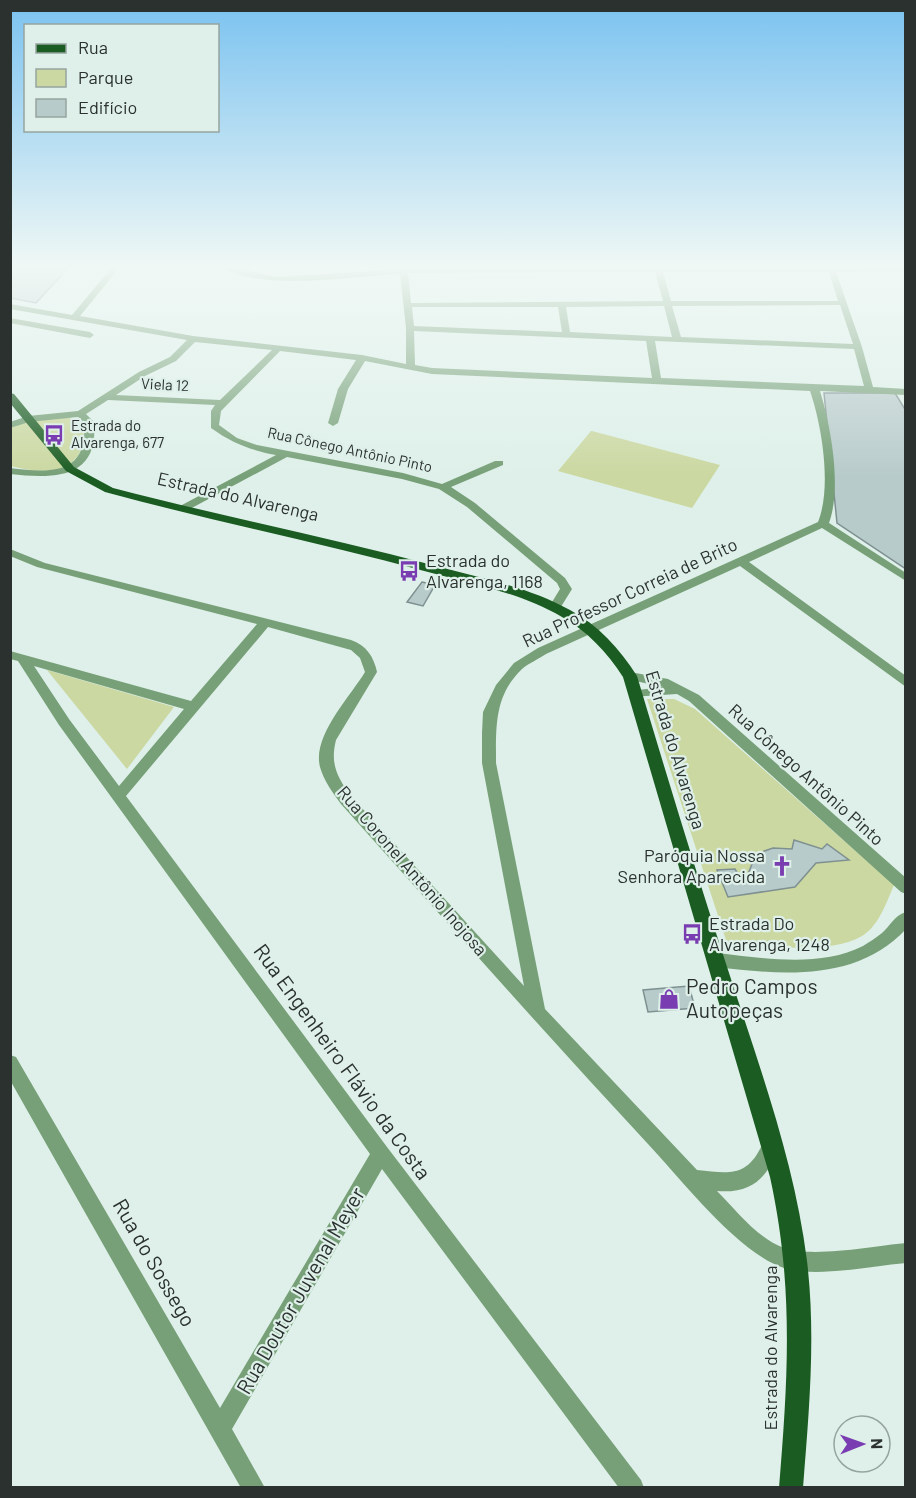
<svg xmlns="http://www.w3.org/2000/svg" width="916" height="1498" font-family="Barlow,sans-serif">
	<rect width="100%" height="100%" fill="#def0e9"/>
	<!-- green -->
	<g fill="#cbd8a1">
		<path d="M66,417L77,420L84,427C86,474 48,476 11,466L10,428L27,422Z"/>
		<path d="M591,431H592L720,465L692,508L558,471Z"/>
		<path d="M47,670L174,707L127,769Z"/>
		<path d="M647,699H674L695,709L894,885C887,901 879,926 862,936C827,956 766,945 727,943Z"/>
	</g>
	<!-- building -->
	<g fill="#b8cbcb" stroke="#7f9091" stroke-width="1.5">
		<path d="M10,267H69L36,303L10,298Z"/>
		<path d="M824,393H895L906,411V569L837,523Z"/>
		<path d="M422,582L435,585L423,606L407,602Z"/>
		<path d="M794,840L822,849L827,844L849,860L816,863L795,887L728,897L717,870L735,869L744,884L756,854L773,848L792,849Z"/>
		<path d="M689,986L695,1008L648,1012L643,990Z"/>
	</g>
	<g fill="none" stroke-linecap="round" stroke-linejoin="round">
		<!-- street -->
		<g fill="#77a078" fill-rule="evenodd">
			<path d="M112,267H120L80,316L193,336L362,355L406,364V328L400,274C355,276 260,292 222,267C239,266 258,274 276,277L404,269L906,267V271L836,272L862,347L873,387L906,389V395L820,391C831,427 842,487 829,523L906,573V581L822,528L749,562L906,676V687L740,566L546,654C539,659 529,663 522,669C494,696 496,727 496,763L545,1009L697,1170C726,1173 745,1178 760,1149C764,1142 765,1138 772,1135L778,1138L781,1144C768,1176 754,1194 717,1191C736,1210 758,1239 784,1248C813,1258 874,1246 906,1243V1263C872,1266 815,1278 784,1268C738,1253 681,1179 648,1144C544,1032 443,918 341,804C333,793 324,781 320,767C312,736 350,697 365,672L360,658L351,650L268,627L126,796L387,1147L641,1480L644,1488H619L382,1169L232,1429L265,1488H241L10,1080V1055L16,1057L220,1408L370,1154L59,725L18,661L10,659V651L191,701L257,624L37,567L10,556V549L45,563L351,640C366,645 374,657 377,672L336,740C330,764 337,777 351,796L524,986L482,763V733L483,712L496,685L514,663L538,648L818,522C832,487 822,426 810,391L432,374L365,361L348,389L338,423L333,426L328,423L338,389L356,360L280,351L221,411L219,425L237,438L257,445L403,473L442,484L495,461H503V465L451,487L475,503L565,578L572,589L559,610L555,611L549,607L560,589L557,583L467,507L439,489L402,479L287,457L188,510H180V506L276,455C250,450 232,443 211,428V411L215,405L108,400L86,414L94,422C99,479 55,479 10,474V468C51,473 88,475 84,423L78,417L29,422L10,428V422L28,416L78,411L139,372L170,357L187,340L10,309V304L72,315ZM655,272L663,301L411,303L408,273ZM663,272H829L838,301H671ZM840,305L853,344L681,337L672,306ZM664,306L672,337L570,332L566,307ZM412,307H558L562,332L414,326ZM414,331L646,341L652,378L432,368L415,365ZM655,341L854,349L864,386L661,378ZM195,342L272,350L220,400L116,395L145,376L176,361ZM34,666L184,709L119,786L69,719Z"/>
			<path d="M10,318L90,332L94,335L90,338L10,323Z"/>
			<path d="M630,672L668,679L699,695L906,878V894L901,892L689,701L677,694L630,697L629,694L630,691L663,687L626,679L624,676Z"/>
			<path d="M906,912V929C857,982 782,975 717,967L711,965L709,960L711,955L717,953C762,958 820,968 863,946C869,942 876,938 882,933C890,926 895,915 906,912Z"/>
		</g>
		<!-- primary -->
		<path fill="#1b5c22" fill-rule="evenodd" d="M10,393L14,394L74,467L113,488C220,516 329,537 436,566C481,578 529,587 570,610C598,625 620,649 637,676C667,776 697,876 730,976C760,1068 795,1164 807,1261C816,1336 809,1412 803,1488H779C788,1378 794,1286 770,1177L623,677C607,652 587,631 562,617C521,593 473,584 428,572C321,543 212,521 105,492L66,471L10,403Z"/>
	</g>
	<!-- sky -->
	<linearGradient id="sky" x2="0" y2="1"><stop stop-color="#7ac2f0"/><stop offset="0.56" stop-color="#f0f8f5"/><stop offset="1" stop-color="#f0f8f5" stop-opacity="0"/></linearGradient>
	<rect width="916" height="476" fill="url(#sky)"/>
	<!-- icons -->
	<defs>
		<g id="bus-bare" transform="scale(1.62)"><path d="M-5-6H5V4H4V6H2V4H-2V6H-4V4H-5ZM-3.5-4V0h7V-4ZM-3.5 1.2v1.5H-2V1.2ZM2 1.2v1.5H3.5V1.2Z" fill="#793cb1" stroke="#def0e9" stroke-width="2.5" paint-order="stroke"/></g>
		<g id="church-bare" transform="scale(1.62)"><path d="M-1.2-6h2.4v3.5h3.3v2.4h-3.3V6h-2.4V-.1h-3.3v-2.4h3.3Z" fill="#793cb1" stroke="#def0e9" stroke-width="2.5" paint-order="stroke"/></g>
		<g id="shop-bare" transform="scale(1.62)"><path d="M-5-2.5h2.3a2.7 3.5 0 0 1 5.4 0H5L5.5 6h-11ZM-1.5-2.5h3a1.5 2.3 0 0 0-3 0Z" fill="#793cb1" stroke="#def0e9" stroke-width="2.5" paint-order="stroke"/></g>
	</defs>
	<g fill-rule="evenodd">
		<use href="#bus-bare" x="54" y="435"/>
		<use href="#bus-bare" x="409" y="571"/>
		<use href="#church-bare" x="782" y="866"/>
		<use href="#bus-bare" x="692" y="934"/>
		<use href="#shop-bare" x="669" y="999"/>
	</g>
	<g text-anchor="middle" stroke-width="4.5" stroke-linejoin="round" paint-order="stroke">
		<!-- far-street labels -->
		<g font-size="15" fill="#2a312e" stroke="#def0e9">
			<text transform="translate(165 385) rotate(3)" y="5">Viela 12</text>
			<text transform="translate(350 450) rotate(12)" y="5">Rua Cônego Antônio Pinto</text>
		</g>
		<!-- far-poi labels -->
		<g font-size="15" fill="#2a312e" stroke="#def0e9" text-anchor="start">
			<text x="71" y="431">Estrada do<tspan x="71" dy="17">Alvarenga, 677</tspan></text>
		</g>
		<!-- street labels -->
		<g font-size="18" fill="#2a312e" stroke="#def0e9">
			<text transform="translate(238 497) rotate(13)" y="6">Estrada do Alvarenga</text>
			<text transform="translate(630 593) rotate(-25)" y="6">Rua Professor Correia de Brito</text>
			<text transform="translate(675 750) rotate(73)" y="6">Estrada do Alvarenga</text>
			<text transform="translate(806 775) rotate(42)" y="6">Rua Cônego Antônio Pinto</text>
			<text transform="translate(412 871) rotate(49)" y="6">Rua Coronel Antônio Inojosa</text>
			<text transform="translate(771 1348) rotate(-90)" y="6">Estrada do Alvarenga</text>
		</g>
		<!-- poi labels -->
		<g font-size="18" fill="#2a312e" stroke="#def0e9" text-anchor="start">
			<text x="426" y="567">Estrada do<tspan x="426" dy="21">Alvarenga, 1168</tspan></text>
			<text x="765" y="862" text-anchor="end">Paróquia Nossa<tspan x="765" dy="21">Senhora Aparecida</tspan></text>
			<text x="709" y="930">Estrada Do<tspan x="709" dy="21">Alvarenga, 1248</tspan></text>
		</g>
		<!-- near-poi labels -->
		<g font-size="21" fill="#2a312e" stroke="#def0e9" text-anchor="start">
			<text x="686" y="994">Pedro Campos<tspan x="686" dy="24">Autopeças</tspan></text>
		</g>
		<!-- near-street labels -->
		<g font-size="21" fill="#2a312e" stroke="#def0e9">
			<text transform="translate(342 1062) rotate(54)" y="7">Rua Engenheiro Flávio da Costa</text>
			<text transform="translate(154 1263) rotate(60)" y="7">Rua do Sossego</text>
			<text transform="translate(301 1291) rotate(-60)" y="7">Rua Doutor Juvenal Meyer</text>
		</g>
	</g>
	<!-- border -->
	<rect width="916" height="1498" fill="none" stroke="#2a312e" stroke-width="24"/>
	<!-- legend -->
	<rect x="24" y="24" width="195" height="108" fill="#def0e9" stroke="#96a49e" stroke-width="1.5"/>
	<rect x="36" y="44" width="30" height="9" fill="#1b5c22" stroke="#96a49e" stroke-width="1.5"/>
	<text x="78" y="54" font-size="18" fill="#2a312e">Rua</text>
	<rect x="36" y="69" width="30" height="18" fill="#cbd8a1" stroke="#96a49e" stroke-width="1.5"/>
	<text x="78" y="84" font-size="18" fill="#2a312e">Parque</text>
	<rect x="36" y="99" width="30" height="18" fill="#b8cbcb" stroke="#96a49e" stroke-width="1.5"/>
	<text x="78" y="114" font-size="18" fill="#2a312e">Edifício</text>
	<!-- north arrow -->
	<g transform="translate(862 1444) rotate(89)"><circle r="28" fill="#def0e9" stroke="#96a49e" stroke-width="1.5"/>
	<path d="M0-4.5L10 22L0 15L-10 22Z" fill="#793cb1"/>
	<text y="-9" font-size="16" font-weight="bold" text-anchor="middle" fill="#2a312e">N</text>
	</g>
</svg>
